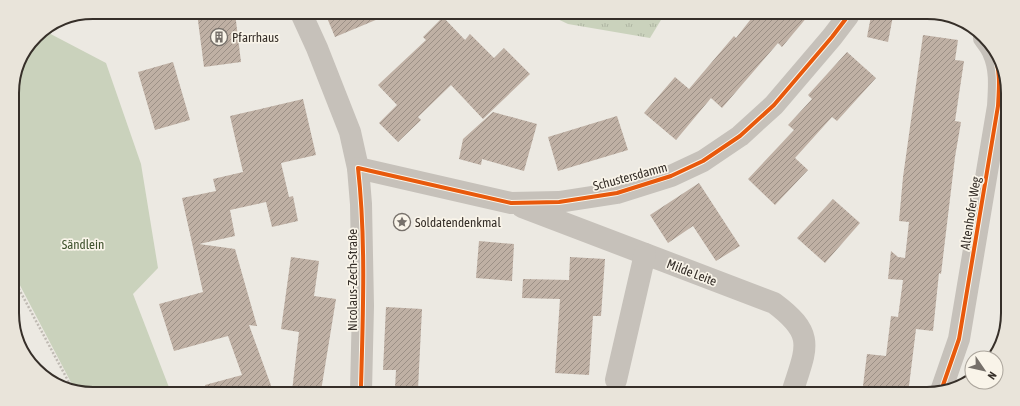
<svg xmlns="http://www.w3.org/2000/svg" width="1020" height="406" font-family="'Asap Condensed',sans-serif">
	<defs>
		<pattern id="grass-tufts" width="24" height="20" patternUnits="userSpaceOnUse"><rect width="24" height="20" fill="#cad2bc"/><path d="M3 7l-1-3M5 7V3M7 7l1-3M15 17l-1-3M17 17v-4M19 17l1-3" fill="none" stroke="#aeb5a2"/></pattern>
		<pattern id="building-hatch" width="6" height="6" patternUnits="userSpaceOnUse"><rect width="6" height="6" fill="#bfb0a4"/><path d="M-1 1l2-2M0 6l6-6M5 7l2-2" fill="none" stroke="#9c9086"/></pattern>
	</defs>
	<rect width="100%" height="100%" fill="#ece9e2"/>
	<!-- grass -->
	<path fill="url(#grass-tufts)" d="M547,14L664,15L650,38L568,24Z"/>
	<!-- park -->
	<path fill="#cad2bc" d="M43,30L106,63L141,164L158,268L133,294L170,390H75L13,272L12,87L20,57L39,32Z"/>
	<!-- building -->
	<g fill="url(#building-hatch)">
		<path d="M197,13H235L241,62L204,67Z"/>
		<path d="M325,13H344L390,14L335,37Z"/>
		<path d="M754,15L808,16L782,47L778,43L722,108L711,98L676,140L644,113L675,77L689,89L734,36L736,38Z"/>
		<path d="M871,16H893L888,42L867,37Z"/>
		<path d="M443,17L465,40L470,34L494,58L504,48L530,74L483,119L451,85L418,117L421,120L398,142L379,123L397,105L378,85L426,40L423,37Z"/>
		<path d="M923,35L958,40L955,60L964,61L955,121L961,122L955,157L941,274L939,273L933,331L916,329L908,394H862L867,354L886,356L891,316L898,317L903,280L888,279L891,251L898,257L905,258L909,222L899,221L903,177Z"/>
		<path d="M847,52L876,78L837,121L832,117L795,158L808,170L775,205L748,179L794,130L788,125L812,99L808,95Z"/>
		<path d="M173,62L190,120L155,130L138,72Z"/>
		<path d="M303,99L316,155L281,163L289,197L293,196L298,221L272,227L266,202L230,210L235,236L199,244L235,249L257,326L249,325L273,391L206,390L205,385L242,375L228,336L174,351L159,304L203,292L182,198L216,191L213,179L243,172L230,116Z"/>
		<path d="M493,112L537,124L524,171L482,159L481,165L459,159L463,139Z"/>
		<path d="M617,116L628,150L558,171L548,137Z"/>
		<path d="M699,183L740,246L716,261L693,226L668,243L650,215Z"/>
		<path d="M833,199L860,223L825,263L797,238Z"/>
		<path d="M479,241L514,244L512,281L476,278Z"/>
		<path d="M291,257L319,261L314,296L336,299L321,391H292L299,332L281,329Z"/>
		<path d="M570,257L605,259L601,316H593L589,375L555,373L560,299L522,298L523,279L569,280Z"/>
		<path d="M386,307L422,309L418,389L395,388L396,370H383Z"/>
	</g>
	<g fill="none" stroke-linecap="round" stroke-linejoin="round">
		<!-- path -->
		<path stroke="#bfbab3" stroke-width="2.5" stroke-dasharray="2 2" stroke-linecap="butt" d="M13,278L73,390"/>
		<!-- minor -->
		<g stroke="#c6c1ba" stroke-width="22">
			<path d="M301,13L317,48L350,132L358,168L361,204L363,306L361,391"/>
			<path d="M358,168L511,203L559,202L617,193L671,176L703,161L740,136L774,105L832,37L848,16"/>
			<path d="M522,207L774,303C817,335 806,348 792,393"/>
			<path d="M616,380L645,254"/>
			<path d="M941,391L959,339L998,106C999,88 1001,69 993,52C991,47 987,42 984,38"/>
		</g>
		<!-- cycleway casing -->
		<g stroke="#f9f4e9" stroke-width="6">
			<g id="cycleway">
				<path d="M359,391L361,386C363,315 366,239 358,168L511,203L559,202L617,193L671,176L703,161L740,136L774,105L832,37L848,16"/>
				<path d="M941,391L959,339L998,106C999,88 1001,69 993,52C991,47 987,42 984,38"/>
			</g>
		</g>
		<!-- cycleway -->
		<use href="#cycleway" stroke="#e8590c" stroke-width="4"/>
	</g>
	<!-- icons -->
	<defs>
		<g id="building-ring" transform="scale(0.9)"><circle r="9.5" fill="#f9f4e9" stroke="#76706a" stroke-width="1.5"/><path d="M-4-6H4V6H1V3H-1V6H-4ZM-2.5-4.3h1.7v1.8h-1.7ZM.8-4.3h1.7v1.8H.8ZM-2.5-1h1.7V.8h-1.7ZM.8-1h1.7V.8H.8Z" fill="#76706a"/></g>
		<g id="sight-ring" transform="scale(0.9)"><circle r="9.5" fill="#f9f4e9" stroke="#76706a" stroke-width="1.5"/><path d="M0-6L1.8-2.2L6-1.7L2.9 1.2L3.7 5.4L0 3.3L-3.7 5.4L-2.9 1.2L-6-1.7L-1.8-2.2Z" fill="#76706a"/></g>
	</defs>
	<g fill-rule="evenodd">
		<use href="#building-ring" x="219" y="37"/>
		<use href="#sight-ring" x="402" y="222"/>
	</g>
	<g text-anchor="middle" stroke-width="3.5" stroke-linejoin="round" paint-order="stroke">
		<!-- poi labels -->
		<g font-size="13" fill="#362f29" stroke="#f9f4e9" text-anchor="start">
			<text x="232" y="42">Pfarrhaus</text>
			<text x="415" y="227">Soldatendenkmal</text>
		</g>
		<!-- street labels -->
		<g font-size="13" fill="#362f29" stroke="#f9f4e9">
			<text transform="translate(630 176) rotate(-15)" y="5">Schustersdamm</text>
			<text transform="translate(970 213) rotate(-81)" y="5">Altenhofer Weg</text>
			<text transform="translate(692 272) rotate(21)" y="5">Milde Leite</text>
			<text transform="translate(352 280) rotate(-90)" y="5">Nicolaus-Zech-Straße</text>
		</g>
		<!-- park labels -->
		<g font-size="13" fill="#40532e" stroke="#f9f4e9">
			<text x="83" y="249">Sändlein</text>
		</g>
	</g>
	<!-- crop -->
	<path d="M0 0H1020V406H0ZM93 19H927A74 74 0 0 1 1001 93V313A74 74 0 0 1 927 387H93A74 74 0 0 1 19 313V93A74 74 0 0 1 93 19Z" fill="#e9e4da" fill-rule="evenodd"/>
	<path fill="none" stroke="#362f29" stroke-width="2" d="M93 19H927A74 74 0 0 1 1001 93V313A74 74 0 0 1 927 387H93A74 74 0 0 1 19 313V93A74 74 0 0 1 93 19Z"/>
	<!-- north arrow -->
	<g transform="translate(984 370) rotate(124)"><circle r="19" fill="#f9f4e9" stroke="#aba59c"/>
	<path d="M0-3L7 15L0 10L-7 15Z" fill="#76706a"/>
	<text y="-6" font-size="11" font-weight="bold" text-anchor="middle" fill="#362f29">N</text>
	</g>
</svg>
